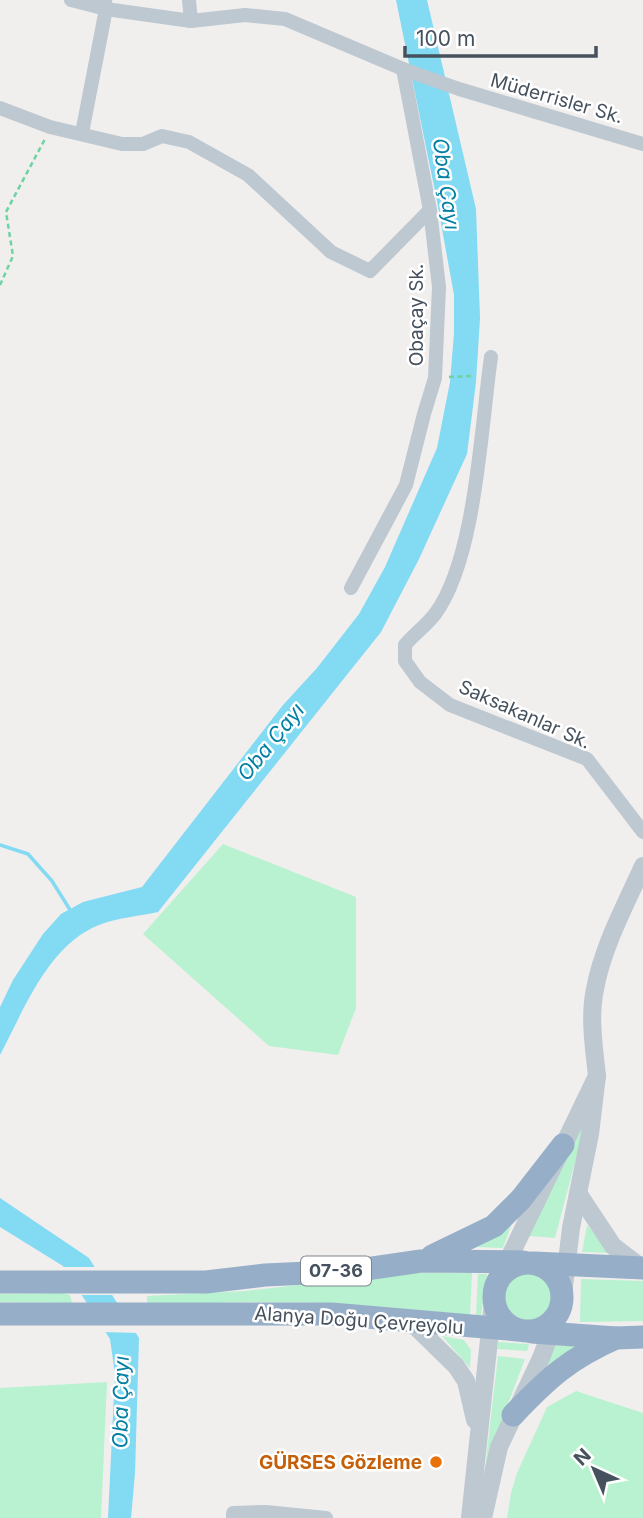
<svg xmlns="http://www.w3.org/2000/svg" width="643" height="1518" font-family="Inter,sans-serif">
	<rect width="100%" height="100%" fill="#f1eeee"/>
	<!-- green -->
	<g fill="#b9f2d0">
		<path d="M223,844L356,897V1008L338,1055L269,1046L143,934Z"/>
		<path d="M588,1113L555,1238L529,1236Z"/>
		<path d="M514,1218L503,1248L477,1247Z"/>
		<path d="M587,1225L612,1253L582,1252Z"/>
		<circle cx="529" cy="1296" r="24"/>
		<path d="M404,1273H472L470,1315L334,1303L248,1302L147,1305V1296L245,1291Z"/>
		<path d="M478,1274H487L481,1316L476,1315Z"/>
		<path d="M581,1279L643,1281V1321L580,1322Z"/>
		<path d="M61,1293L70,1295L72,1303L0,1302V1294Z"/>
		<path d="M442,1336L464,1340L471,1350L470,1368Z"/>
		<path d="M498,1342L529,1344L527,1351L497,1349Z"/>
		<path d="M553,1345L581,1346L541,1373Z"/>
		<path d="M498,1356L525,1359L500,1425L483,1485Z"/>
		<path d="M107,1382L101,1518H0V1388Z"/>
		<path d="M576,1391L643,1413V1518H507L511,1493L517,1473L547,1407Z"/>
	</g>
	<!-- water -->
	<g fill="#82daf3">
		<path d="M396,0H427L476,209L480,318L476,382L467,454L419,559L381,632L158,912C139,916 117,918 99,925C48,945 24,1010 0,1055V1007L13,980L43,934L61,914L83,902L142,887L283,705L317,668L359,614L385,567L437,448L450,382L454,333V295L437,201Z"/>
		<path d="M0,1198L89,1258L139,1338L135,1473L131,1518H108L115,1374L110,1339L63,1266L0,1227Z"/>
	</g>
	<!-- pier -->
	<g fill="#f1eeee">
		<path d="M60,1267H98L116,1295H77Z"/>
		<path d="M83,1304L122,1305L140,1333L101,1332Z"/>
	</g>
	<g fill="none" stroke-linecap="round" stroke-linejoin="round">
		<!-- stream -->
		<path stroke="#82daf3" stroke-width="3.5" d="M0,845L28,854L52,881L72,913"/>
		<!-- path -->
		<g stroke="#6ed3a2" stroke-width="2.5" stroke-dasharray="5 3.5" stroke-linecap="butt">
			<path d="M0,285L13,256L6,212L45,139"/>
			<path d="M449,377L474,376"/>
		</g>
		<!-- minor -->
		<g stroke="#bdc8d1" stroke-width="14">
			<path d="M71,0L106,9L82,133"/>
			<path d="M105,0L106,9L191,21L245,15L285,19L403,69L459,89L643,144"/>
			<path d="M189,0L191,21"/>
			<path d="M0,108L50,127L122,144H143L162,136L189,142L248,175L331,252L370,271L430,210"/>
			<path d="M491,357C481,426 476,559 435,614C427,625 414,634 405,645V661L420,682L450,705L587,759L643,832"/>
			<path d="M351,588L406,485L424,414L435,378L439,287L430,210L403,69"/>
			<path d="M233,1518V1513L266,1512L326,1518"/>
		</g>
		<!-- tertiary -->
		<g stroke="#bdc8d1" stroke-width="18">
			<path d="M597,1076C594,1048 589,1017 595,989C603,946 625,906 643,866"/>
			<path d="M578,1193L613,1246L642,1268"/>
			<path d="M497,1283L597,1076L590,1134L571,1228L562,1303"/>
			<path d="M410,1321L456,1366L466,1381L475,1420"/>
			<path d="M470,1518L494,1293"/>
			<path d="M483,1518L499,1447L541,1358L558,1314"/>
		</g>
		<!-- trunk -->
		<g stroke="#96aec8" stroke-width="23">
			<path d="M432,1256L494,1226L521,1199L563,1145"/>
			<circle cx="528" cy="1297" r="34"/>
			<path d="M534,1263L643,1268"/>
			<path d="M0,1282H206L265,1275L352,1271L421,1261L523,1262"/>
			<path d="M0,1314H332L518,1330"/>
			<path d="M532,1332L616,1338L643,1337"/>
			<path d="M513,1415C547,1379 570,1358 616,1338"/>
		</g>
	</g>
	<!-- markers -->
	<circle fill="#e8710a" stroke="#fff" stroke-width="2.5" cx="436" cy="1462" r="7"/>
	<g text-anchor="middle" stroke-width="5" stroke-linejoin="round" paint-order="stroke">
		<!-- shield labels -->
		<rect fill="#fff" stroke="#7d858e" stroke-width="2" x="301" y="1256.5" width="70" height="29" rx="5"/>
		<g font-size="18" font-weight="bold" fill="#45515d">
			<text x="336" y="1277">07-36</text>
		</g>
		<!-- street labels -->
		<g font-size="19" fill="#45515d" stroke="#fff">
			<text transform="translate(557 98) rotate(16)" y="7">Müderrisler Sk.</text>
			<text transform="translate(416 315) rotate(-90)" y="7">Obaçay Sk.</text>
			<text transform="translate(525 714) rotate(24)" y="7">Saksakanlar Sk.</text>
			<text transform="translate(359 1320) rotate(4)" y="7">Alanya Doğu Çevreyolu</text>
		</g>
		<!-- food labels -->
		<g font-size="19" font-weight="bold" fill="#c56008" stroke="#fff" text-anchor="end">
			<text x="422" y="1469">GÜRSES Gözleme</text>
		</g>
		<!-- water labels -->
		<g font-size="21" font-style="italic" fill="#0380a4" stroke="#fff">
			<text transform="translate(446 184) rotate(82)" y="7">Oba Çayı</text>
			<text transform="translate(271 742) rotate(-51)" y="7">Oba Çayı</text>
			<text transform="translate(121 1402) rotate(-89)" y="7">Oba Çayı</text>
		</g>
	</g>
	<!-- north arrow -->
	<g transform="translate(594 1469) rotate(316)" stroke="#ffffff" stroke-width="5" paint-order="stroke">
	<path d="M0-5L12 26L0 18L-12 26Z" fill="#45515d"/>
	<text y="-10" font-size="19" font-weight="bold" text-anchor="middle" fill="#45515d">N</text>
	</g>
	<!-- scale -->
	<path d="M405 46v10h191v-10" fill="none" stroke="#45515d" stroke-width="3.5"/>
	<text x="416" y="46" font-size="21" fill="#45515d" stroke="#ffffff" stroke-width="5" paint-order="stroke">100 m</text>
</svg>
